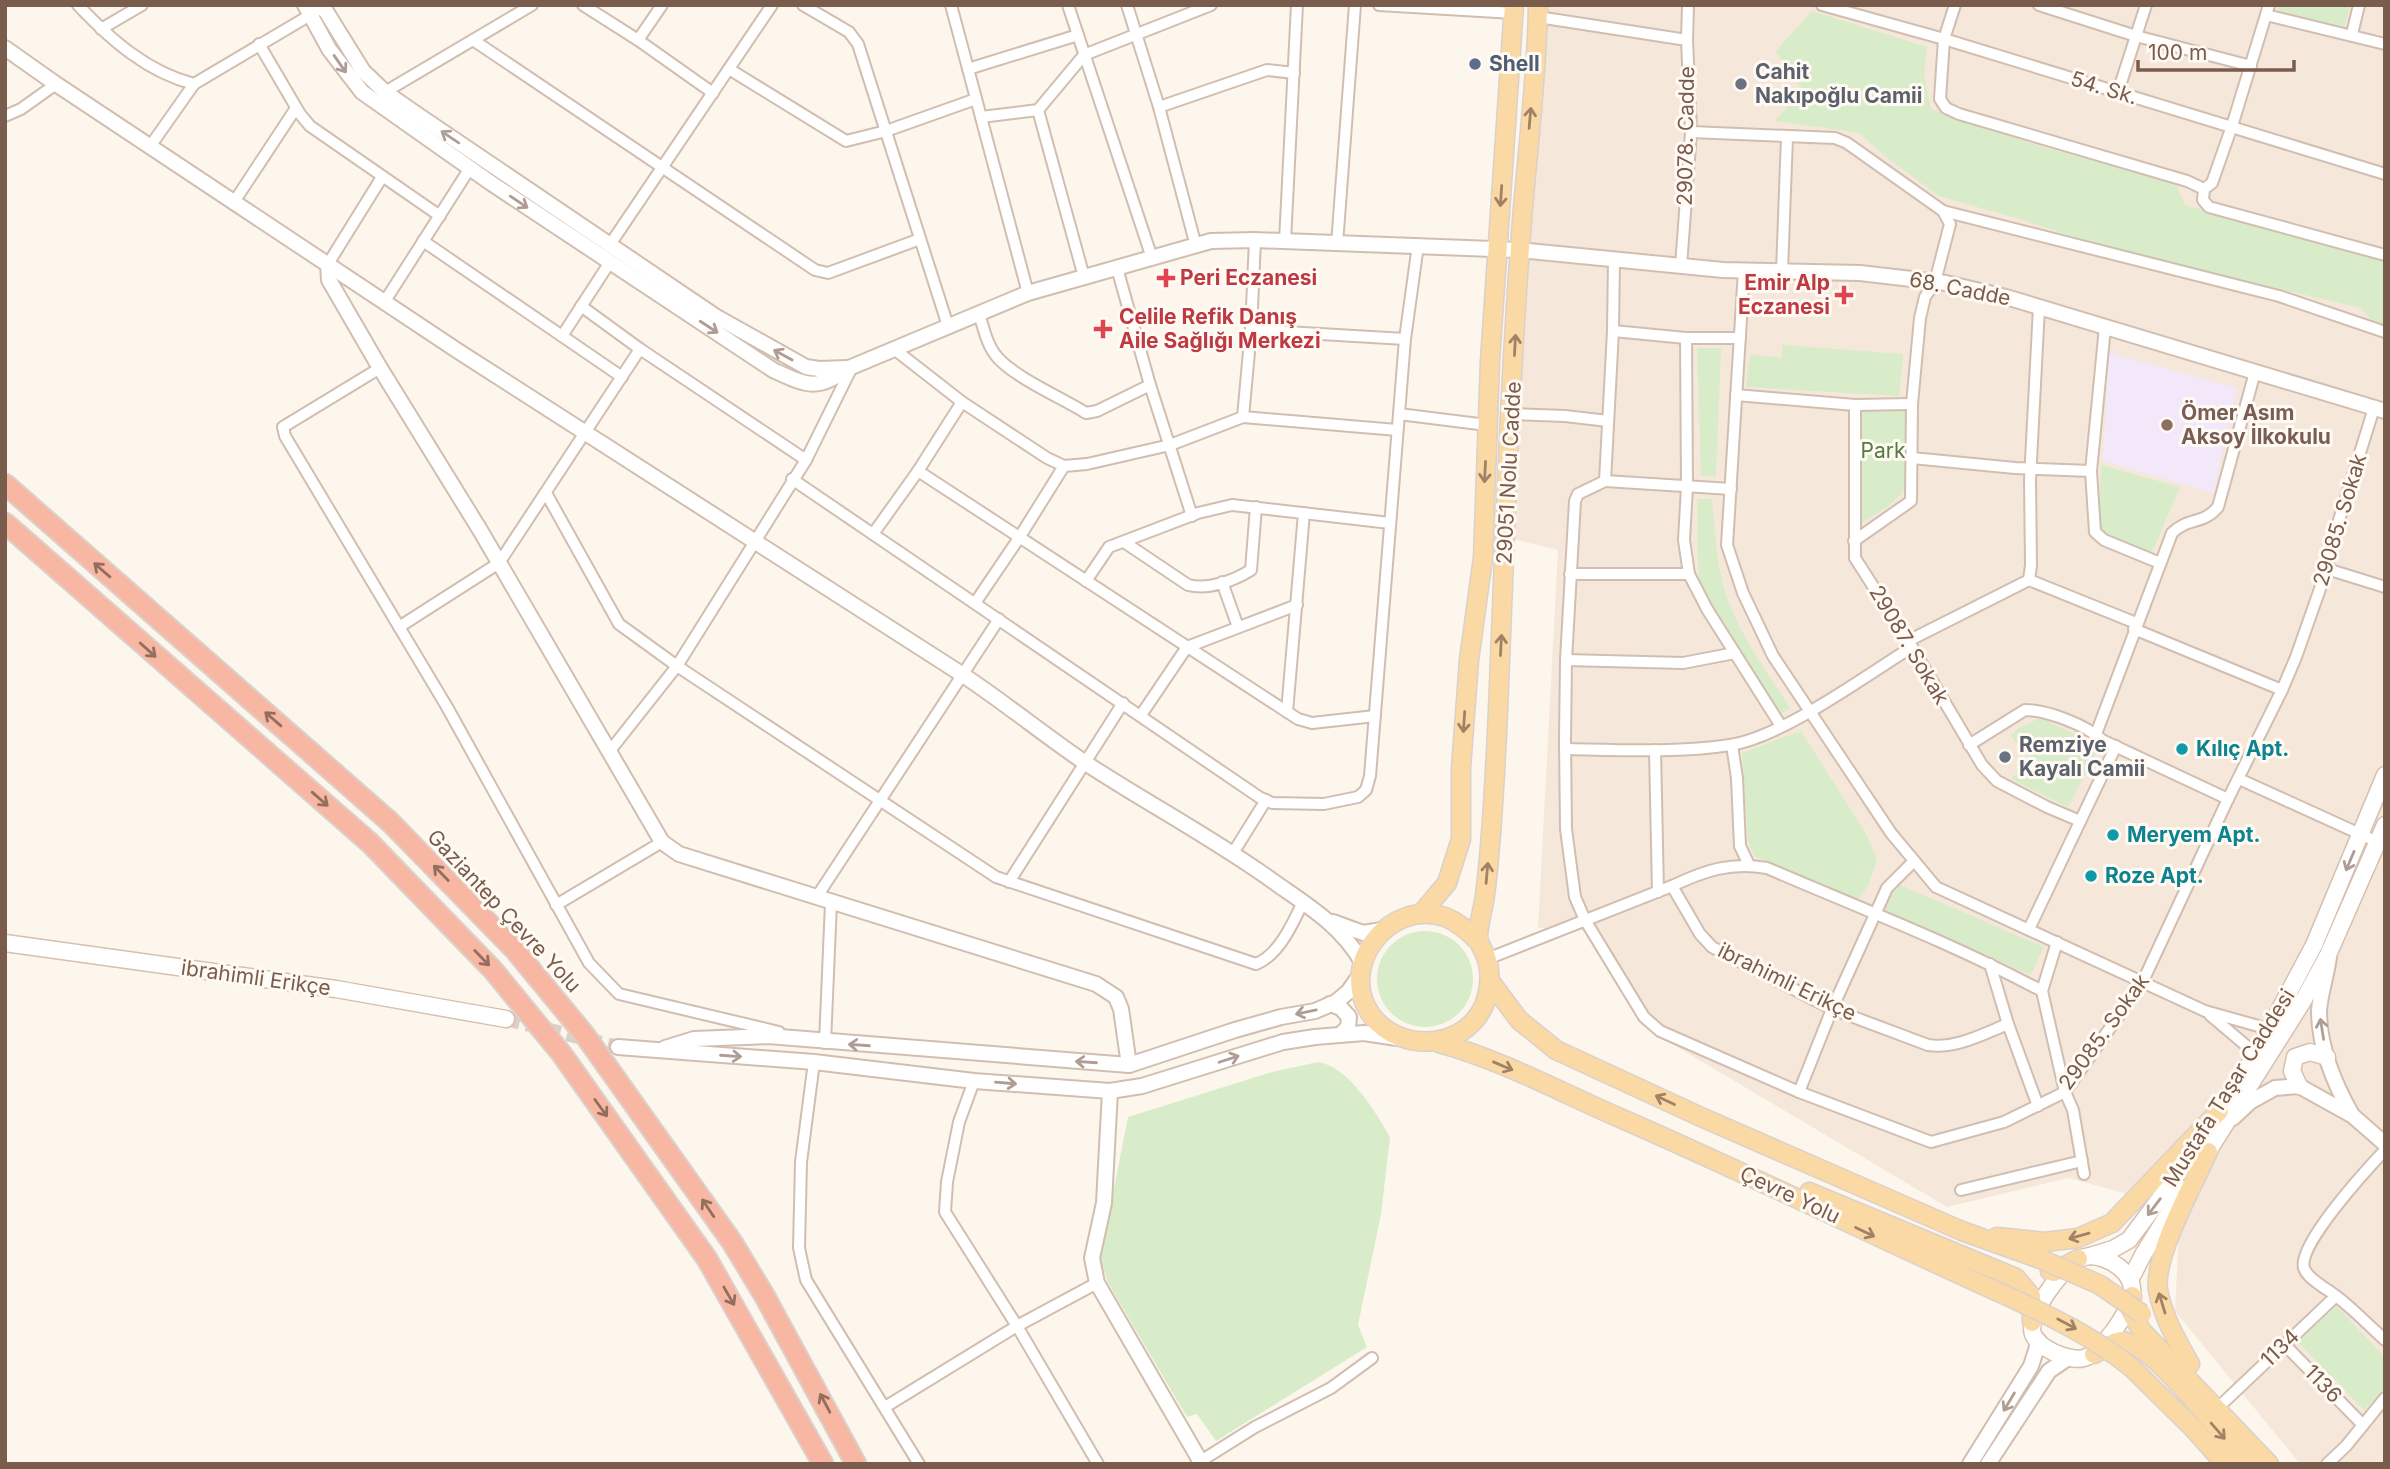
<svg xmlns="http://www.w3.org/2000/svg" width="2390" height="1469" font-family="Inter,sans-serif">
	<rect width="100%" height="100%" fill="#fdf6ec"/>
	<!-- residential -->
	<path fill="#f5e8da" d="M1538,5H2385V1464H2300L2175,1311L2179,1230L2127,1194L2069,1178L1947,1207L1650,1031L1590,930L1538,928L1558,550L1514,539Z"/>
	<!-- education -->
	<path fill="#f3e8fa" d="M2109,353L2237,388L2213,493L2103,461Z"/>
	<!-- green -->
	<g fill="#d8ecc9">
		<path d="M2280,5H2350L2344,29L2279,12Z"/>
		<path d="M1812,11L1927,47L1924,74L1931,109L2033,144L2176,184L2185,205L2385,262V328L2376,326L2361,308L2114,250L2026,221L1939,196L1890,160L1859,133L1775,121L1802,90L1776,51Z"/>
		<path d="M1782,345L1903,354L1899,396L1746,387L1750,354L1782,358Z"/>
		<path d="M1697,348H1721L1716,477L1701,476Z"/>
		<path d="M1905,408V490L1889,506L1861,523V412Z"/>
		<path d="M2101,465L2180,487L2151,555L2098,529Z"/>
		<path d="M1697,499H1712C1716,534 1716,572 1730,605C1744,642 1769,675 1790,708L1779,715L1700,587L1698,564Z"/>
		<path d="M2040,718L2100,746L2068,807L2011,779L2030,760L2011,736L2017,729Z"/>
		<path d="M1801,731L1865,832L1877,859L1869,884L1857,901L1754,856L1748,841L1742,753Z"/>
		<path d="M1897,884L2044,947L2031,975L1884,910Z"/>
		<circle cx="1425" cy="979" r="48"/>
		<path d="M1318,1062C1349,1067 1375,1111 1390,1137L1381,1214L1358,1325L1367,1347L1216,1441L1197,1414L1187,1417L1108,1283L1100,1259L1128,1117L1272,1072Z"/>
		<path d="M2336,1306L2385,1357V1389L2364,1410L2298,1342Z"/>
	</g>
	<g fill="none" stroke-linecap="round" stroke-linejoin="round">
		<!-- tertiary-tunnel -->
		<path stroke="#dcd0c4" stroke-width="14" stroke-dasharray="14 7" stroke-linecap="butt" d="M506,1019L618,1047"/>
		<!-- minor casing -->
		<g stroke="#d1beb0" stroke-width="14">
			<g id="minor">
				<path d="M78,5C111,40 147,72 194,84"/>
				<path d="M583,5L638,40L713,93"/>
				<path d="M803,5L849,32L858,44L948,326"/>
				<path d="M951,5L1028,293"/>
				<path d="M1068,5L1152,258"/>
				<path d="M1127,5L1159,107L1196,246"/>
				<path d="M1379,5L1514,13"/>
				<path d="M1822,5L1944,39L2385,174"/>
				<path d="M1955,5L1944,39L1940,99L1946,108L1959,114L2187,181L2204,189L2212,183L2232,126L2269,5"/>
				<path d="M2039,5L2136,36L2251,66"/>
				<path d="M2266,15L2385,44"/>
				<path d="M1538,17L1687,40"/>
				<path d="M101,29L142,5"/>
				<path d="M2352,34L2359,5"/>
				<path d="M473,40L815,270L828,273L920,239"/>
				<path d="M638,40L662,5"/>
				<path d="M259,44L300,114L310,126L440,216"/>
				<path d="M729,69L846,141L886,131L976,99"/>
				<path d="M968,69L1078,35"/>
				<path d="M385,92L532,5"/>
				<path d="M2118,92L2146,5"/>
				<path d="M1159,107L1267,70L1294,73"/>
				<path d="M1038,110L1084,277"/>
				<path d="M5,116L21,109L56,84"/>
				<path d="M981,117L1038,110L1084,55L1211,5"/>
				<path d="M1691,132L1835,138L1847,143L1943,211L1950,224L1935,282L1925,297L1920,318L1912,404L1911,501L1854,541"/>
				<path d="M151,145L194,84L317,11"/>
				<path d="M2204,189L2203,200L2209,207L2385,255"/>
				<path d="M234,202L296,108"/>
				<path d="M1943,211L2279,296L2385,332"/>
				<path d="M423,241L622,377"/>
				<path d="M1285,241L1297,5"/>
				<path d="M1337,244L1355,5"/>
				<path d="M609,246L772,5"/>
				<path d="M1614,259L1613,331L1605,481L1731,489"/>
				<path d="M328,264L382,177"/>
				<path d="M1681,266L1691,132L1687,40L1688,5"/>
				<path d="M1117,268L1150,385L1192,516"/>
				<path d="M1744,270L1727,545L1743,593L1773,656L1891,833L1936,887L2205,1011L2269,1029"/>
				<path d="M1782,271L1787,137"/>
				<path d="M385,301L470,168"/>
				<path d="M581,306L640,349"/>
				<path d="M979,314C984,329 987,346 998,358C1016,378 1062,398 1086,413L1097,411L1150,385"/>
				<path d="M2105,327L2091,471L2095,532L2104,540L2160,563"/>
				<path d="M1251,330L1405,339"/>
				<path d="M1613,331L1686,338H1740"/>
				<path d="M562,336L610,262"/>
				<path d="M1686,338L1687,487L1684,540L1689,574L1707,609L1781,726"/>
				<path d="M894,349L962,402L1047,458L1064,466L1087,464L1170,445L1243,417L1397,430"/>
				<path d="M380,368L283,427L285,436L447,707L589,963L619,994L779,1032"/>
				<path d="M1736,395L1855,405L1912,404"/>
				<path d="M1855,405V558L1912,647L1982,765L1997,781L2047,807L2080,821"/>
				<path d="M1399,414L1487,425"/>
				<path d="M1512,414L1565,416L1608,421"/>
				<path d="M1243,417L1251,330L1255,240"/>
				<path d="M1912,458L2015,468L2091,471"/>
				<path d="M918,471L1298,719L1312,723L1375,716"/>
				<path d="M792,479L1259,797L1272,803L1324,804L1358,797L1366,790L1370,776L1405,339L1418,245"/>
				<path d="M1605,481L1578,494L1575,501L1566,660L1565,740L1566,829L1575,897L1585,920L1644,1017L1660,1031L1799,1092L1931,1142L2004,1122L2065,1092L2143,981L2228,799L2282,690L2296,657L2327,569L2335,533L2374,408"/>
				<path d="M546,493L619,624L677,666L996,877L1256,964C1279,955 1293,923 1303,902"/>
				<path d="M873,534L918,471L962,402"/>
				<path d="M1124,542L1188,585C1209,590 1233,581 1251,570L1256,507"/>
				<path d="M2327,569L2385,587"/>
				<path d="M1570,574H1689"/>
				<path d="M2029,580L2136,623"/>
				<path d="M1086,581L1109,547L1198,513L1232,505L1390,523"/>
				<path d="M1222,582L1238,627"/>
				<path d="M975,603L1019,538L1064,466"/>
				<path d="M399,627L499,563L640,349L806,460"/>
				<path d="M2134,629L2282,690"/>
				<path d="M1908,641L2029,580L2031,565L2030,480L2039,307"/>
				<path d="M1566,660L1683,663L1735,653"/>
				<path d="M1287,712L1304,513"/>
				<path d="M1141,715L1187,647L1297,605"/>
				<path d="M2096,734L2172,533C2188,517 2203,525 2218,507L2255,372"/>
				<path d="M1732,745L1737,778L1740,846L1749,865"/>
				<path d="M1969,745L2025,710C2047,710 2086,725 2102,740L2228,799"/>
				<path d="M1565,749C1617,750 1680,753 1730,745C1783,737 1865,676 1912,647"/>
				<path d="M1655,750L1658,892"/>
				<path d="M609,752L677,666L806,460L852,367"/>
				<path d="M2239,779L2382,844"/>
				<path d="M1233,853L1266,800"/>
				<path d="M1009,882L1123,703"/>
				<path d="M1672,886L1700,934L1712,947L1832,1009L1928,1045C1956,1049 1983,1034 2008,1024"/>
				<path d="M816,898L999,619"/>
				<path d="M556,905L662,842"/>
				<path d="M2029,929L2116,746"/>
				<path d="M2057,942L2042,991L2065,1092L2073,1110L2084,1174"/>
				<path d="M1487,959L1672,886C1706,870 1730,862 1767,868C1860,908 1954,944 2042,991"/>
				<path d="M1990,964L2008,1024L2038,1106"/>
				<path d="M2210,1015L2256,1054"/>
				<path d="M822,1042L825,1043L831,903"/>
				<path d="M814,1062L801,1162L799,1248L806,1280L919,1464"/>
				<path d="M974,1081L959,1122L947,1182L945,1212L1017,1326L1098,1464"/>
				<path d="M1799,1092L1832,1009L1887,888L1914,861"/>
				<path d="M2385,1150C2368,1168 2297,1245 2304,1268C2307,1277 2317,1282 2323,1287C2346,1301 2365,1322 2385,1340"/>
				<path d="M1961,1190L2082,1161"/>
				<path d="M2284,1344L2363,1425"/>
				<path d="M2224,1402L2336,1296"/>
				<path d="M885,1407L1017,1326L1097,1283"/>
				<path d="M1196,1464L1255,1427L1331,1388L1372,1358"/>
				<path d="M2327,1464L2346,1446L2385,1398"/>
			</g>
		</g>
		<!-- tertiary casing -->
		<g stroke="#d1beb0" stroke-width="18">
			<g id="tertiary">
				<path d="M305,5L329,49L362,92L491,183L773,370C808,386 816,391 849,368L1028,293L1211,241L1255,240L1519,250L1723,270L1860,273L1946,283L2006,297L2385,411"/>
				<path d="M322,5L363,71L385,92L415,113L715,316L806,367L819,369L847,368"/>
				<path d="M5,48L56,84L461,353L963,675C1005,703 1043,734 1084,762C1148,804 1215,839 1277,884C1310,907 1341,926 1362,962"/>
				<path d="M328,264L329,280L380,368L480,530L662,842L679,854L1096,984L1116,997L1121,1009L1129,1065"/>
				<path d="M1333,922L1363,933L1382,930"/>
				<path d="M2329,957C2327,974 2320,994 2319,1011C2319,1046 2335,1085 2352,1115"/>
				<path d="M1330,1004L1341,1008L1349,1017L1348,1027L1340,1035"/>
				<path d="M618,1047L814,1062L974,1081L1110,1091L1142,1086L1283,1042L1315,1037L1364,1033L1397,1038"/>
				<path d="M665,1048L694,1039L768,1036L1129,1065L1235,1030L1281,1017L1315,1011L1336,1002L1348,992L1360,975"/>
				<path d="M1110,1091L1104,1203L1092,1258L1097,1283L1202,1464"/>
				<path d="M2233,1118L2250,1102L2275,1088L2299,1086L2353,1116L2385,1144"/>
				<path d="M1970,1464L2031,1366L2039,1341"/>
				<path d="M1988,1464L2049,1371L2068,1358"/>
			</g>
		</g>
		<!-- secondary casing -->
		<g stroke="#d6c0b0" stroke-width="19">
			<g id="secondary">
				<path d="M5,943L336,989L506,1019"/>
				<path d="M2299,1086L2292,1071L2295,1057L2310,1052L2327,1057"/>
				<path d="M2202,1161L2303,1001L2328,955L2385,825"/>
				<path d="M2090,1256L2113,1249L2129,1240L2167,1189L2256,1054L2314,945L2385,775"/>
				<path d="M2090,1256C2109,1257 2135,1272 2132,1295C2130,1312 2100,1354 2084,1358C2077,1360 2070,1358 2063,1356C2053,1353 2037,1345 2033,1334C2026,1315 2063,1267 2079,1259C2082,1257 2086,1257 2090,1256Z"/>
				<path d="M2130,1280L2144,1253L2184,1189"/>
			</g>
		</g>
		<!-- primary casing -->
		<g stroke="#dad1cd" stroke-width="21">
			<g id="primary">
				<path d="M1421,914L1447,883L1461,839V768L1469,660L1483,558L1490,361L1514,5"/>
				<path d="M1477,940C1467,930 1458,922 1445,917C1388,898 1336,968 1372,1016C1402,1055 1470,1049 1486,1000C1490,987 1491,973 1487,960C1485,951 1478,945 1478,935C1479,922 1483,909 1485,895C1492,842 1494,788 1497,734C1504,572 1508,409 1520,248C1525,167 1537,86 1538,5"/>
				<path d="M1490,981L1519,1020L1556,1050L1701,1117L1962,1231L2043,1260"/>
				<path d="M1439,1043C1502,1060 1560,1092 1620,1118C1749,1174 1876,1237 2005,1295"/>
				<path d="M1809,1192L2016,1278L2031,1296L2032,1322"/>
				<path d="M1997,1237L2045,1242L2078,1238L2112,1223L2219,1111"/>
				<path d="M2050,1271L2054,1272L2078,1259"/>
				<path d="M2132,1296L2130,1311L2142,1331L2269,1464"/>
				<path d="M2094,1354C2102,1350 2114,1341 2122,1341C2151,1341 2226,1439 2247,1464"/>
				<path d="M2190,1364C2177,1341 2163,1317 2158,1290C2153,1257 2193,1185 2208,1152"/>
				<path d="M2131,1367L2192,1427L2225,1464"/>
			</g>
		</g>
		<!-- motorway casing -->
		<g stroke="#dad1cd" stroke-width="23">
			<g id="motorway">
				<path d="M5,484L390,822L514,949L584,1034L732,1242L764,1295L856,1464"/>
				<path d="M5,523L370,843L493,970L561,1053L707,1259L823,1464"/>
			</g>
		</g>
		<!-- minor -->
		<use href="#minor" stroke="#fff" stroke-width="10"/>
		<!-- tertiary -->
		<use href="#tertiary" stroke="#fff" stroke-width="14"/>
		<!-- secondary -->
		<use href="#secondary" stroke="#fff" stroke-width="16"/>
		<!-- primary -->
		<use href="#primary" stroke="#fbd9a5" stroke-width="18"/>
		<!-- motorway -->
		<use href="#motorway" stroke="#f7b7a3" stroke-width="19"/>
		<!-- primary-bridge casing -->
		<g stroke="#dad1cd" stroke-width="21" stroke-linecap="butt">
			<g id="primary-bridge">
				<path d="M2043,1260L2100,1285L2142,1314"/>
				<path d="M2005,1295C2050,1316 2092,1336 2131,1367"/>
			</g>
		</g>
		<!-- primary-bridge -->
		<use href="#primary-bridge" stroke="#fbd9a5" stroke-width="18"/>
	</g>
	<!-- one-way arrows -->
	<defs><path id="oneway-shaft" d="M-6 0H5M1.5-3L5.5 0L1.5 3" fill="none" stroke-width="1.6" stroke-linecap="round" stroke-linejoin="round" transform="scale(1.75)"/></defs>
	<g stroke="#af9d94">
		<use href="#oneway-shaft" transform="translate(340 64) rotate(55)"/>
		<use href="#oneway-shaft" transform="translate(450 137) rotate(-146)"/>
		<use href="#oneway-shaft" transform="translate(519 202) rotate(34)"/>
		<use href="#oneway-shaft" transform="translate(709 327) rotate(33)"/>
		<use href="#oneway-shaft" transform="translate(783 355) rotate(-151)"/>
		<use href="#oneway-shaft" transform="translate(2350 861) rotate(113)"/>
		<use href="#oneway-shaft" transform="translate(1306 1012) rotate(168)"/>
		<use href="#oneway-shaft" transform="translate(2322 1029) rotate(-99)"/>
		<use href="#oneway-shaft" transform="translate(859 1045) rotate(-176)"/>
		<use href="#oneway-shaft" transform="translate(731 1056) rotate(4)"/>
		<use href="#oneway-shaft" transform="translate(1229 1059) rotate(-18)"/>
		<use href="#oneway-shaft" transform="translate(1086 1062) rotate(-176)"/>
		<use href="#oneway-shaft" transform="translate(1006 1083) rotate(5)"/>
		<use href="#oneway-shaft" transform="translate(2154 1207) rotate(127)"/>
		<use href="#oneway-shaft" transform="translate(2009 1402) rotate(121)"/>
	</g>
	<g stroke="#a18267">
		<use href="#oneway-shaft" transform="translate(1530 118) rotate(-85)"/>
		<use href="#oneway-shaft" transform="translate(1501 196) rotate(94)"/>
		<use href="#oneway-shaft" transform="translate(1515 345) rotate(-87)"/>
		<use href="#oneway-shaft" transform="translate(1485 472) rotate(93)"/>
		<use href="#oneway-shaft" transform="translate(1501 645) rotate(-87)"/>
		<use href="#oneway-shaft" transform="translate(1464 722) rotate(94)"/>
		<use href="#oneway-shaft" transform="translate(1487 873) rotate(-85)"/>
		<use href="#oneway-shaft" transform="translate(1503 1066) rotate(23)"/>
		<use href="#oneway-shaft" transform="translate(1665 1100) rotate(-155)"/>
		<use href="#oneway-shaft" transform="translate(1865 1232) rotate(26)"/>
		<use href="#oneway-shaft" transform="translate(2079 1236) rotate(164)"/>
		<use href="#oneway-shaft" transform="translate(2162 1303) rotate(-107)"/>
		<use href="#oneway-shaft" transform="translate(2067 1324) rotate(28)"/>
		<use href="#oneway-shaft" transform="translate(2218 1431) rotate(49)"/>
	</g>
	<g stroke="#936e5e">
		<use href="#oneway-shaft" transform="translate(102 570) rotate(-139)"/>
		<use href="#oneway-shaft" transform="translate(148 650) rotate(42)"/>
		<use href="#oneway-shaft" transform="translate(273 719) rotate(-139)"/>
		<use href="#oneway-shaft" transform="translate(320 799) rotate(41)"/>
		<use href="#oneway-shaft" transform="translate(441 873) rotate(-134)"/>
		<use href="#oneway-shaft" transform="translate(482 958) rotate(46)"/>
		<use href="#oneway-shaft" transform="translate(601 1108) rotate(54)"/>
		<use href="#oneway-shaft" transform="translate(708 1208) rotate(-124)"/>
		<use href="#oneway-shaft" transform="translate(729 1296) rotate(60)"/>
		<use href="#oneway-shaft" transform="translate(825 1403) rotate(-118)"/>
	</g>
	<!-- markers -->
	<circle fill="#5c6f8a" stroke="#fffaf3" stroke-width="2.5" cx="1475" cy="64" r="7"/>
	<g fill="#6b7280" stroke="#fffaf3" stroke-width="2.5">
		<circle cx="1741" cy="84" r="7"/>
		<circle cx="2005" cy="757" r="7"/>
	</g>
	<g fill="#e0444e" stroke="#fffaf3" stroke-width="2.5">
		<path d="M1162.5 267.5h7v7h7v7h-7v7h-7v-7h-7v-7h7z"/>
		<path d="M1840.5 284.5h7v7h7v7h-7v7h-7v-7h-7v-7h7z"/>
		<path d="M1099.5 318.5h7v7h7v7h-7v7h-7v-7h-7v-7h7z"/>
	</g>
	<circle fill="#8d6e63" stroke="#fffaf3" stroke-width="2.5" cx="2167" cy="425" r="7"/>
	<g fill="#0f9aa8" stroke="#fffaf3" stroke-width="2.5">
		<circle cx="2182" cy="749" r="7"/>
		<circle cx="2113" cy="835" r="7"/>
		<circle cx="2091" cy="876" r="7"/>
	</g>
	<g text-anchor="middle" stroke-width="6" stroke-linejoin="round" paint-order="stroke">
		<!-- service labels -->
		<g font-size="21" font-weight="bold" fill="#4e5e75" stroke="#fffaf3" text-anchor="start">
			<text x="1489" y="71">Shell</text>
		</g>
		<!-- worship labels -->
		<g font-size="21" font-weight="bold" fill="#5b616d" stroke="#fffaf3" text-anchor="start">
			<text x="1755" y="79">Cahit<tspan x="1755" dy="24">Nakıpoğlu Camii</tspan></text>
			<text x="2019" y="752">Remziye<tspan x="2019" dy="24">Kayalı Camii</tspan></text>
		</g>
		<!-- street labels -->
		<g font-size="21" fill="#7a5c4d" stroke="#fffaf3">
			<text transform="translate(2104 88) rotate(17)" y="7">54. Sk.</text>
			<text transform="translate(1686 136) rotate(-89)" y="7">29078. Cadde</text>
			<text transform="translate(1960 289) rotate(11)" y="7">68. Cadde</text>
			<text transform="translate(1509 473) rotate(-87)" y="7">29051 Nolu Cadde</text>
			<text transform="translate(2340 520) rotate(-73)" y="7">29085. Sokak</text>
			<text transform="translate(1909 645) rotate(59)" y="7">29087. Sokak</text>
			<text transform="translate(504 911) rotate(47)" y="7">Gaziantep Çevre Yolu</text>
			<text transform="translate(256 978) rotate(8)" y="7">ibrahimli Erikçe</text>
			<text transform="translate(1787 982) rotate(26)" y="7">ibrahimli Erikçe</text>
			<text transform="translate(2104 1032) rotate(-54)" y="7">29085. Sokak</text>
			<text transform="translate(2229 1088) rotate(-58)" y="7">Mustafa Taşar Caddesi</text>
			<text transform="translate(1790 1195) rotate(25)" y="7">Çevre Yolu</text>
			<text transform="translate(2280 1348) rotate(-44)" y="7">1134</text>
			<text transform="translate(2323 1384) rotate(46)" y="7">1136</text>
		</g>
		<!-- health labels -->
		<g font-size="21" font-weight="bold" fill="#be3a42" stroke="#fffaf3" text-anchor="start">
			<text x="1180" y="285">Peri Eczanesi</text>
			<text x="1830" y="290" text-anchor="end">Emir Alp<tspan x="1830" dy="24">Eczanesi</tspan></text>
			<text x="1119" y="324">Celile Refik Danış<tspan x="1119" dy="24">Aile Sağlığı Merkezi</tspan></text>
		</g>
		<!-- education labels -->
		<g font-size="21" font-weight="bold" fill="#785e54" stroke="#fffaf3" text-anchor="start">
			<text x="2181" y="420">Ömer Asım<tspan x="2181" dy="24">Aksoy İlkokulu</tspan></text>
		</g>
		<!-- park labels -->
		<g font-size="21" fill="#537a41" stroke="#fffaf3">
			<text x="1883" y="458">Park</text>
		</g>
		<!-- culture labels -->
		<g font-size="21" font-weight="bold" fill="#0d838f" stroke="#fffaf3" text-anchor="start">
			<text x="2196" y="756">Kılıç Apt.</text>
			<text x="2127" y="842">Meryem Apt.</text>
			<text x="2105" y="883">Roze Apt.</text>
		</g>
	</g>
	<!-- border -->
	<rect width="2390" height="1469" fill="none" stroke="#7a5c4d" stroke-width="14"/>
	<!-- scale -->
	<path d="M2138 60v10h156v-10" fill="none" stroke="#7a5c4d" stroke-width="3.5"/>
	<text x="2148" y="60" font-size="21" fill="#7a5c4d" stroke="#fffaf3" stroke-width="5" paint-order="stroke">100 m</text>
</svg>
